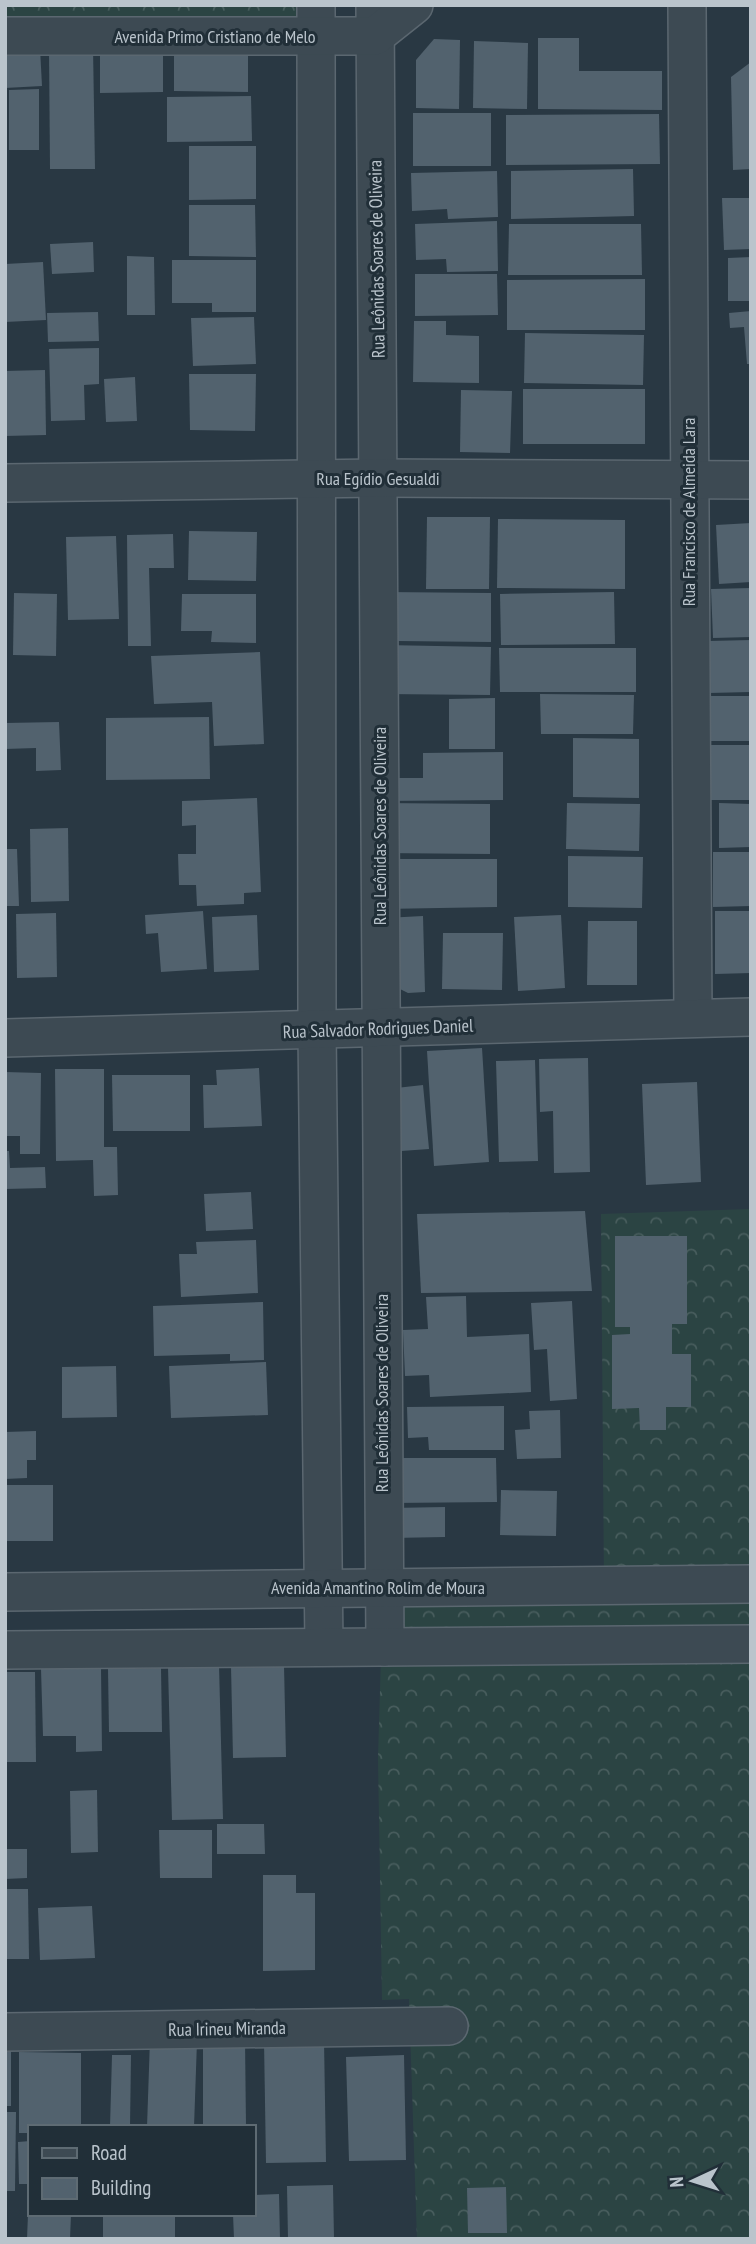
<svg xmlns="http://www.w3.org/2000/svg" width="756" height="2244" font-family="'PT Sans Narrow',sans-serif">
	<defs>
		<pattern id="forest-crowns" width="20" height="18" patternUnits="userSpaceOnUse" patternTransform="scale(1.75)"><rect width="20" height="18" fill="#2b4443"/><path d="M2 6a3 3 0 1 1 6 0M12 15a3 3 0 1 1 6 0" fill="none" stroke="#485d5d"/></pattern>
	</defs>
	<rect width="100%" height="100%" fill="#293843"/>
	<!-- forest -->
	<g fill="url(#forest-crowns)">
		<path d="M5,5H312L311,32L5,31Z"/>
		<path d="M751,1209V2239H417L409,1999L382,2000L378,1758L383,1588L604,1585L601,1214Z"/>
	</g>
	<!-- building -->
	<g fill="#52626e">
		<path d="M538,38H579V71H662V110L538,109Z"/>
		<path d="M434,39L460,40L459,109L416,108V60Z"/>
		<path d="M474,41L528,43L527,109L473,108Z"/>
		<path d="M49,47H93L95,169H50Z"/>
		<path d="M163,47V92L100,93V48Z"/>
		<path d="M40,48L42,86L5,88V49Z"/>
		<path d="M174,49L248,50V92L174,91Z"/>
		<path d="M751,62V169L733,170L731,77Z"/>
		<path d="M39,89V150H9V90Z"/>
		<path d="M251,96L252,141L167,142V97Z"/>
		<rect x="413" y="113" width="78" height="53"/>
		<path d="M659,114L660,164L506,165V115Z"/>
		<path d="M189,146H256V199L189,200Z"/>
		<path d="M633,169L634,216L511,219V171Z"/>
		<path d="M497,171L498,217L448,219L447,209L412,211L411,173Z"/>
		<path d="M722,198H751V249L724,250Z"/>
		<path d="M189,205H255L256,257L189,256Z"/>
		<path d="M497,221L498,271L447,272L446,259L416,260L415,224Z"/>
		<path d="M509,224H641L642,275H508Z"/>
		<path d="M93,242L94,272L52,274L50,244Z"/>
		<path d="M127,256L154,257L155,315H127Z"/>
		<path d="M751,257V301H728V258Z"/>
		<path d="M172,260H256V312H212V303H172Z"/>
		<path d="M43,262L46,320L5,322V264Z"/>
		<path d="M415,274H497L498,315L415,316Z"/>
		<path d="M645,279V330H507V280Z"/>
		<path d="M751,311V364H747L744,327L730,328L729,313Z"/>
		<path d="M98,312L99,341L48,342L47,313Z"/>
		<path d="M254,317L256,364L193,366L191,318Z"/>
		<path d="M414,321H446V335L479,336V383L413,382Z"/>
		<path d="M525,333L644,335L643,385L524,383Z"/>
		<path d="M99,348V384L84,385L85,420L51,421L49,349Z"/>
		<path d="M45,370L46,435L5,436V371Z"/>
		<path d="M189,374H256L255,431L190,430Z"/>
		<path d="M135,377L137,421L106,422L104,379Z"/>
		<rect x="523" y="389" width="122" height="55"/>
		<path d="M461,390L512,391L510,453L460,452Z"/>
		<path d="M427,517H490L489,589H426Z"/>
		<path d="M498,519L625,520V589L497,588Z"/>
		<path d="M751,523V582L719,584L716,525Z"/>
		<path d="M189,531L257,532L256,581L188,580Z"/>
		<path d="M173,534L174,568H149L151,646H128L127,535Z"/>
		<path d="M116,536L119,619L68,620L66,537Z"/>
		<path d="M751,588V637L713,638L711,589Z"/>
		<path d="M385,592L491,593V642L397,641Z"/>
		<path d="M614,592L615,644L501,645L500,594Z"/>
		<path d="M14,593L57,594L56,656L13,655Z"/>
		<path d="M182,594H256V643L211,642L212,631H181Z"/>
		<path d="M751,640V692L709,693L708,641Z"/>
		<path d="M384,645L491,647L490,695L383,694Z"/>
		<path d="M499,648H636V692H500Z"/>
		<path d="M260,652L264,744L214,746L212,702L154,704L151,656Z"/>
		<path d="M540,694L634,695L633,734H541Z"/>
		<path d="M709,696H751V741H710Z"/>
		<path d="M495,698V749H449V699Z"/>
		<path d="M209,717L210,779L106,780V718Z"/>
		<path d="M59,722L61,770L36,771V748L5,749V723Z"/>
		<path d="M573,738L639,739V798L573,797Z"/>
		<path d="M693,745H751V800H694Z"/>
		<path d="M503,752V800L382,801V778H423V753Z"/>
		<path d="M257,798L261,892L244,893V904L197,906L196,885H179L178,854H196V825L182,826V801Z"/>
		<path d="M381,803L490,804V854L380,853Z"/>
		<path d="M567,803L640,804L639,851L566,849Z"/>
		<path d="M719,803L751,804V847L719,848Z"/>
		<path d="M68,828L69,901L31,902L30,829Z"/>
		<path d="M5,849H17L19,906H5Z"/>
		<path d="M713,852H751V906L713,907Z"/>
		<path d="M568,856L643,857L642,908L568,907Z"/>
		<path d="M383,859H497V907L383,909Z"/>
		<path d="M203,911L207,969L161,972L158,933L146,934L145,915Z"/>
		<path d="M715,911H751V973L715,974Z"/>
		<path d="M56,913L57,977L17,978L16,914Z"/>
		<path d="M257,915L259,970L214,972L212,917Z"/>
		<path d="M561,915L565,988L518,991L514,917Z"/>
		<path d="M423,916L425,992L408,993L394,986L385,918Z"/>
		<path d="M588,921H637V985H587Z"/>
		<path d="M443,933H503L502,990L442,989Z"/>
		<path d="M482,1048L489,1162L434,1166L427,1051Z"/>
		<path d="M588,1058L590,1172L554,1173L553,1111L540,1112L539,1059Z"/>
		<path d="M535,1060L538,1161L499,1162L496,1061Z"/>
		<path d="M259,1068L262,1126L204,1128L203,1085H217L216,1070Z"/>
		<path d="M55,1069H104V1147H117L118,1195L94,1196L93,1160L56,1161Z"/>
		<path d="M5,1072L41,1073L40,1154H20V1136H5Z"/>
		<path d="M112,1075H190V1131H113Z"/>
		<path d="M697,1082L701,1182L646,1185L642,1084Z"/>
		<path d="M423,1085L429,1149L387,1152L396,1088Z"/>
		<path d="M5,1151H9L10,1168L45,1167L46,1188L5,1189Z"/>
		<path d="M251,1192L253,1229L206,1231L204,1194Z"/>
		<path d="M585,1211L592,1291L421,1293L417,1214Z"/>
		<path d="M615,1236H687V1324H672V1354H691V1407H666V1430H640L639,1408L612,1409V1335L630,1334V1327H615Z"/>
		<path d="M256,1240L258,1293L181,1297L179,1254H197L196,1242Z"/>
		<path d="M466,1296L467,1337L529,1334L531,1392L430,1397L429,1375L405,1376L403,1330L428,1329L426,1297Z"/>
		<path d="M572,1301L577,1399L550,1401L547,1349L534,1350L531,1303Z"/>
		<path d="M263,1302L264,1360L230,1361V1354L154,1356L153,1306Z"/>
		<path d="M266,1362L268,1415L171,1418L169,1366Z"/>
		<path d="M116,1366L117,1417L62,1418V1367Z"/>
		<path d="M504,1406V1450H429L428,1437L408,1438L407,1407Z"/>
		<path d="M560,1410L561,1458L517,1459L515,1430L530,1429L529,1411Z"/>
		<path d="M36,1431V1460H27V1478L5,1479V1432Z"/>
		<path d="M391,1458H496L497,1502L392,1503Z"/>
		<rect x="5" y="1485" width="48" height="56"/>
		<path d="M501,1490L557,1491L556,1536L500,1535Z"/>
		<path d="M445,1507V1537L392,1538L391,1508Z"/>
		<path d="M219,1665L223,1819L172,1820L168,1667Z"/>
		<path d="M284,1665L286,1757L233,1758L231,1666Z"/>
		<path d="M101,1667L102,1751L76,1752V1736H43L41,1669Z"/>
		<path d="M161,1668L162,1732H109L108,1669Z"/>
		<path d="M5,1672H35L36,1762H5Z"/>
		<path d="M97,1790L98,1852L71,1853L70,1791Z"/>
		<path d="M217,1824H264L265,1854H217Z"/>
		<path d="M159,1830H212V1878H160Z"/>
		<path d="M5,1849H27V1878L5,1879Z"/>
		<path d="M263,1875H296V1893H315V1970L263,1971Z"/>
		<path d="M5,1889H28L29,1959H5Z"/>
		<path d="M92,1906L95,1958L40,1960L38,1908Z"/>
		<path d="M150,2039L197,2041L194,2127H147Z"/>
		<path d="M203,2040H245L246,2127H203Z"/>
		<path d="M324,2040L326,2162L266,2163L264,2041Z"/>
		<rect x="5" y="2049" width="6" height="57"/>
		<path d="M19,2052L81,2053V2127H30V2133H19Z"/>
		<path d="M112,2055H131L130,2127H110Z"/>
		<path d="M404,2055L406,2160L349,2161L346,2057Z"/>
		<path d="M5,2112H16L15,2191H5Z"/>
		<path d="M30,2141V2184H19L18,2142Z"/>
		<path d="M333,2185L334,2239H288L287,2186Z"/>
		<path d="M506,2187L507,2233H468L467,2188Z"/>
		<path d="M279,2194L280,2239H234L233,2214H254V2195Z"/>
		<path d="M28,2214H71L70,2239H27Z"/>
		<rect x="103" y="2214" width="72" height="25"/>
	</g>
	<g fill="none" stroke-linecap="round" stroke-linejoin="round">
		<!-- street casing -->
		<g stroke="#5b6770" stroke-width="40">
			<g id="street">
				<path d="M316,5L317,1031L324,1647"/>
				<path d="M375,5L385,1647"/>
				<path d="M687,5L693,1018"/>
				<path d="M5,36H375L414,5"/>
				<path d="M5,483L379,478L751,480"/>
				<path d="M5,1038L751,1017"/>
				<path d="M5,1592L751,1584"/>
				<path d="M5,1650L751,1644"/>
				<path d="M5,2032L449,2026"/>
			</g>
		</g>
		<!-- street -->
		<use href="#street" stroke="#3d4a53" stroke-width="37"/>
	</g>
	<g text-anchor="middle" stroke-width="6" stroke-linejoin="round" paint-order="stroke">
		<!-- street labels -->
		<g font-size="18" fill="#bac4cc" stroke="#212f38">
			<text x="215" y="43">Avenida Primo Cristiano de Melo</text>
			<text transform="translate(377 259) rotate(-91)" y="6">Rua Leônidas Soares de Oliveira</text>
			<text x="378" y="485">Rua Egídio Gesualdi</text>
			<text transform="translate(689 512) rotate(-90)" y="6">Rua Francisco de Almeida Lara</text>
			<text transform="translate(380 826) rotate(-90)" y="6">Rua Leônidas Soares de Oliveira</text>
			<text transform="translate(378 1029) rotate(-2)" y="6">Rua Salvador Rodrigues Daniel</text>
			<text transform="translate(382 1393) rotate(-90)" y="6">Rua Leônidas Soares de Oliveira</text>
			<text x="378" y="1594">Avenida Amantino Rolim de Moura</text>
			<text transform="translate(227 2029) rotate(-1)" y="6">Rua Irineu Miranda</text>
		</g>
	</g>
	<!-- border -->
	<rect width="756" height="2244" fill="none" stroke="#bac4cc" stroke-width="14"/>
	<!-- legend -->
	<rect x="28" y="2125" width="228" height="91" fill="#212f38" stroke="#5e6b73" stroke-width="2"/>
	<rect x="42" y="2148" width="35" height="10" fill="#3d4a53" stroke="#5e6b73" stroke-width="2"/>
	<text x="91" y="2160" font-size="21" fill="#bac4cc">Road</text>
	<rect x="42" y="2178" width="35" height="21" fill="#52626e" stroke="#5e6b73" stroke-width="2"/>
	<text x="91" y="2195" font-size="21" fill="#bac4cc">Building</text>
	<!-- north arrow -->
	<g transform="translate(693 2181) rotate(266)" stroke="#212f38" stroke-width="5" paint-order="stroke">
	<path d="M0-5L12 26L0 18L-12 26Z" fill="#bac4cc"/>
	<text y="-10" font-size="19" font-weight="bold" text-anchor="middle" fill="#bac4cc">N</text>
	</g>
</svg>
